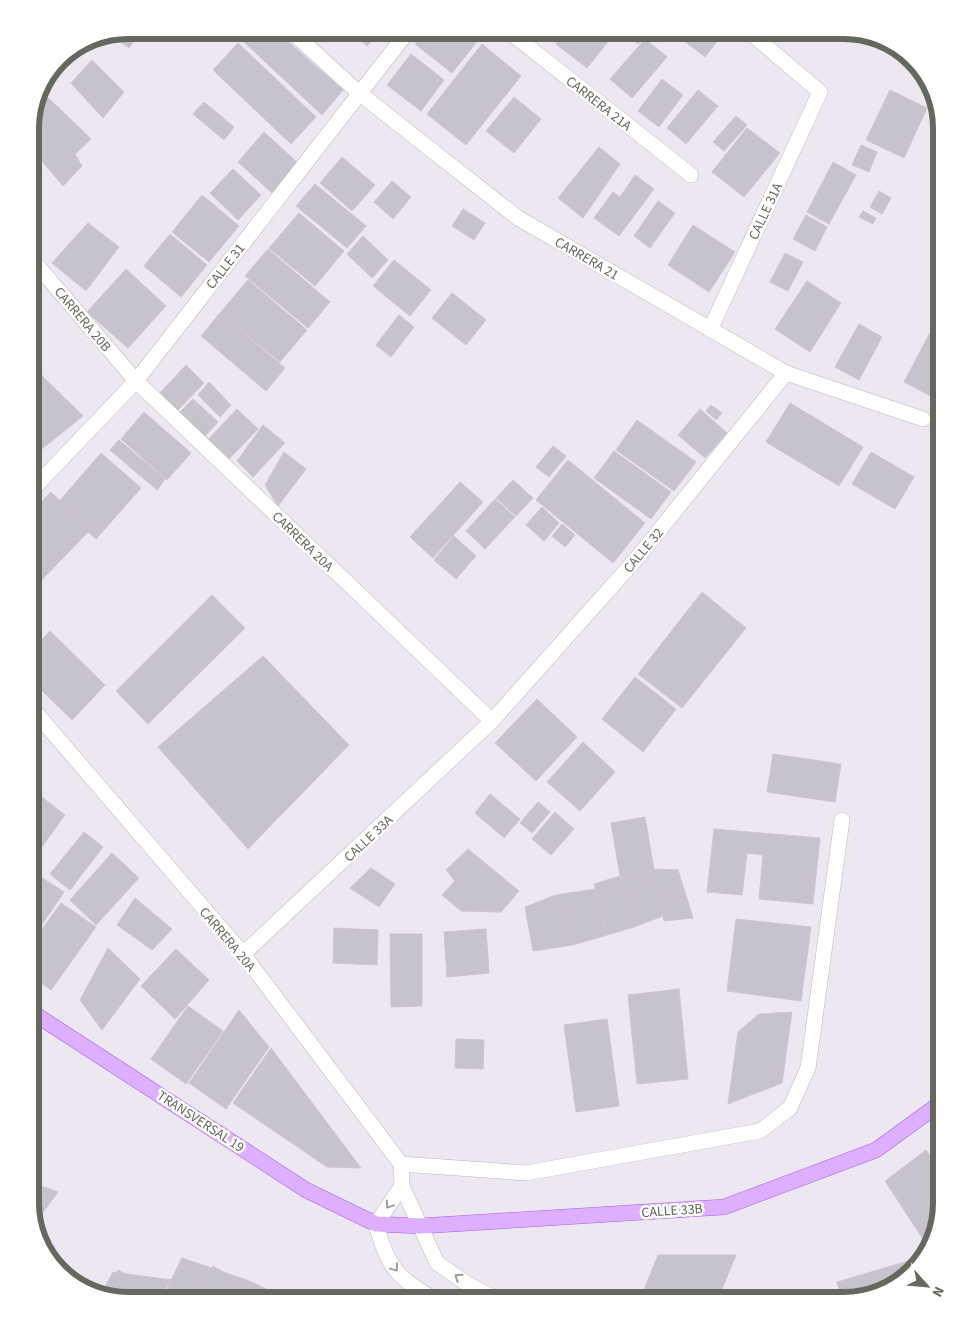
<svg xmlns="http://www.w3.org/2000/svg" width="972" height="1331" font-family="'Source Sans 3',sans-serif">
	<rect width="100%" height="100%" fill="#ece7f1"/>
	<!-- building -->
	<g fill="#c7c3cc" stroke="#cdc5d6">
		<path d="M128,30H142L129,48L110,34Z"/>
		<path d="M254,30H275L343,90L322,115L243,41Z"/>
		<path d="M351,30H382L367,46Z"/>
		<path d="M426,30H477L482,35L452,73L415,44Z"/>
		<path d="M567,30H608L614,34L587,68L556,44Z"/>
		<path d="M622,30H648L638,44Z"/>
		<path d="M682,30H708L719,39L705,57L678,36Z"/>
		<path d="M786,30H808L800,41Z"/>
		<path d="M645,39L667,57L632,98L610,79Z"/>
		<path d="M238,43L316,117L291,144L213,70Z"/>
		<path d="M482,44L521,76L466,145L427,114Z"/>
		<path d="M411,54L444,80L421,111L387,85Z"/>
		<path d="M92,60L124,92L103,118L71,83Z"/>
		<path d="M662,79L683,95L659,127L638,111Z"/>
		<path d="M39,89L91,139L75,154L82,166L63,186L30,147V121Z"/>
		<path d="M698,90L718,106L686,144L667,128Z"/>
		<path d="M890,90L927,108L904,158L866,140Z"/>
		<path d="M514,97L541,119L514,153L486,131Z"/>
		<path d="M204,102L234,127L224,140L193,114Z"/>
		<path d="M736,116L747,125L724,151L713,142Z"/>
		<path d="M747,128L780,153L744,197L712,172Z"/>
		<path d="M264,132L298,163L272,193L238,162Z"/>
		<path d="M861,145L877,152L869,172L852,165Z"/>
		<path d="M599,147L620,164L583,218L558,198Z"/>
		<path d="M342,157L375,185L352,211L320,183Z"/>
		<path d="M833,162L856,175L829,224L807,212Z"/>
		<path d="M233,169L261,195L238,220L210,193Z"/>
		<path d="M635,175L654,189L619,236L594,218L613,192L620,197Z"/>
		<path d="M392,181L411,197L393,219L374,202Z"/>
		<path d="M315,184L366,226L347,248L296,206Z"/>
		<path d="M879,191L891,198L882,214L870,207Z"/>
		<path d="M202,195L239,226L209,262L172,232Z"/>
		<path d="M658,201L675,213L650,248L634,236Z"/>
		<path d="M463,209L485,223L474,240L452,226Z"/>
		<path d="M863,211L876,218L873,224L859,217Z"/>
		<path d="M299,213L344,251L315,286L269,248Z"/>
		<path d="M806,215L827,227L815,251L793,239Z"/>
		<path d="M88,223L119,247L86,291L52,263Z"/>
		<path d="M693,225L735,252L709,292L668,265Z"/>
		<path d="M170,234L207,265L181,297L144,266Z"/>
		<path d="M363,236L388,260L372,278L347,254Z"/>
		<path d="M268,249L330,302L308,328L245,276Z"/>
		<path d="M785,253L803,262L788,291L770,282Z"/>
		<path d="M394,260L431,290L410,316L373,286Z"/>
		<path d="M126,269L166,306L128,348L87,312Z"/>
		<path d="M248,280L307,330L280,362L220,313Z"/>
		<path d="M807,281L841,303L810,352L775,329Z"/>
		<path d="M30,293L38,301L30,312Z"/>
		<path d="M452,293L486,320L466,345L432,318Z"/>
		<path d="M220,313L285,368L266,391L201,336Z"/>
		<path d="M940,314L942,315V402L904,382Z"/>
		<path d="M399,315L414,327L391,357L376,345Z"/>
		<path d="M859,324L882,337L859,380L835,367Z"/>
		<path d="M186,365L204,383L176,412L158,395Z"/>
		<path d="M36,370L83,416L38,452L30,444V377Z"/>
		<path d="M209,382L231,405L220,417L198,395Z"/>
		<path d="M193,399L218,422L204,437L179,413Z"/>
		<path d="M790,403L863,447L839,486L766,442Z"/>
		<path d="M711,405L722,413L716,420L706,411Z"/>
		<path d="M237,409L258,429L226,462L205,443Z"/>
		<path d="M700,409L727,433L705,458L678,435Z"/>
		<path d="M144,412L191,453L167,480L121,439Z"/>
		<path d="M637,420L696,462L674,491L616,450Z"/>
		<path d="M263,425L285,443L253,477L237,461Z"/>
		<path d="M119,440L165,479L157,490L110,450Z"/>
		<path d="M553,446L566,456L549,477L536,467Z"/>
		<path d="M614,451L671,492L651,519L594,478Z"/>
		<path d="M284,452L306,469L278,506L265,485Z"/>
		<path d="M871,452L914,477L895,509L852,484Z"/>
		<path d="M101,453L141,488L96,539L57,504Z"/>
		<path d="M568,460L645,523L613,563L536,500Z"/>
		<path d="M513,480L533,498L516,516L496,498Z"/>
		<path d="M460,482L483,502L433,558L410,537Z"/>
		<path d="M51,492L90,530L30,592V513Z"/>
		<path d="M495,499L515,517L485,549L466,531Z"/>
		<path d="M542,507L559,523L544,541L526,525Z"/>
		<path d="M562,524L575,535L565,547L552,536Z"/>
		<path d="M454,536L476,556L456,579L434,560Z"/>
		<path d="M702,592L746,628L682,708L638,674Z"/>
		<path d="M212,595L245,628L148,724L116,691Z"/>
		<path d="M50,631L105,685L72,720L30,679V652Z"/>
		<path d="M263,656L349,745L248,849L158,747Z"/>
		<path d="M635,677L676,709L643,752L602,719Z"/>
		<path d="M537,699L577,737L536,781L495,743Z"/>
		<path d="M583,742L615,772L580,811L547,782Z"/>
		<path d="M773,754L841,764L835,802L767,792Z"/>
		<path d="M30,766L38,775L30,783Z"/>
		<path d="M33,790L65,815L30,863V794Z"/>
		<path d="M490,794L520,819L504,838L475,813Z"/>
		<path d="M538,802L550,812L532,833L520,823Z"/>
		<path d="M555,812L574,829L551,855L532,839Z"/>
		<path d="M645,817L654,870L620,876L611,823Z"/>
		<path d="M714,829L820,838L813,904L759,899L763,855L747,853L742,895L707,892Z"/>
		<path d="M84,832L103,847L70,890L50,874Z"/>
		<path d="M468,849L519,891L501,912L461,911L442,895L455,881L446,870Z"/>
		<path d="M112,853L139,878L96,925L70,900Z"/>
		<path d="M371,868L395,884L379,907L350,888Z"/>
		<path d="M651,869L678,870L693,918L664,921Z"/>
		<path d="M651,869L663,916L634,927L620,876Z"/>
		<path d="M620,876L634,927L607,935L594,884Z"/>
		<path d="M41,877L64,892L30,942V893Z"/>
		<path d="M595,889L607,935L573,945L556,895Z"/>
		<path d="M556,895L573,945L533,951L525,907Z"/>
		<path d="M135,898L172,929L152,950L117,925Z"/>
		<path d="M61,903L96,927L51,990L30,975V946Z"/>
		<path d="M736,919L811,927L801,1001L727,991Z"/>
		<path d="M334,928L378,930L377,965L333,963Z"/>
		<path d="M486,929L489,973L447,977L444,932Z"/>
		<path d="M390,934H422V1006L391,1007Z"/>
		<path d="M108,948L140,979L102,1030L80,1000Z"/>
		<path d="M176,949L209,980L175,1019L141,986Z"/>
		<path d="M679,989L688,1079L637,1084L628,995Z"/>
		<path d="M188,1006L223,1031L186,1084L151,1059Z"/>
		<path d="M239,1010L269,1047L226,1109L189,1083Z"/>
		<path d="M792,1012L782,1083L728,1104L738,1032L759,1014Z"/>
		<path d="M607,1019L619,1106L576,1112L564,1025Z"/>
		<path d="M456,1039L484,1040L483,1069L455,1068Z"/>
		<path d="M271,1048L361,1168L327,1167L233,1103Z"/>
		<path d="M926,1150L942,1172V1203L934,1231L923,1239L885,1181Z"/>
		<path d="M30,1182L58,1192L35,1223L30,1203Z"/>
		<path d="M30,1199L44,1206L35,1222L30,1203Z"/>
		<path d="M934,1231L930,1249L923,1239Z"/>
		<path d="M658,1255H736L717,1301H644L640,1300Z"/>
		<path d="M182,1258L247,1280L233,1301H161Z"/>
		<path d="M915,1259L916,1264L893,1288L843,1301L837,1282Z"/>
		<path d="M213,1266L236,1280L224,1301H192Z"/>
		<path d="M118,1270L152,1290L145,1301H122L103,1295Z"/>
		<path d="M113,1272L171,1280L157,1301H122L101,1294Z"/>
		<path d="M247,1280L292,1301H233Z"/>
		<path d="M244,1283L265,1298L263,1301H231Z"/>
		<path d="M318,1295L329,1301H314Z"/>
	</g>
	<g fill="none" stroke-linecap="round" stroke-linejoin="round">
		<!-- minor casing -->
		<g stroke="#b9bcb4" stroke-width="16">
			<g id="minor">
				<path d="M290,30L359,93L518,218L786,373L923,419"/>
				<path d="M507,30L691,175"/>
				<path d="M30,257L136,381L492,721"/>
				<path d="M710,330L820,92L747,30"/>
				<path d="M30,492L136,381L409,30"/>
				<path d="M30,706L243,954L401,1164L402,1186L437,1263L469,1285L500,1301"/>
				<path d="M243,954L492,721L637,558L786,373"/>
				<path d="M401,1164L526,1173L760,1131L790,1108L808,1068L842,820"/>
				<path d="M402,1186L376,1224C388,1269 398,1278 437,1301"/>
			</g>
		</g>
		<!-- primary casing -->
		<g stroke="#a45bf7" stroke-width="16">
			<path id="primary" d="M30,1011L306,1190L376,1224L420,1226L724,1207L876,1150L942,1102"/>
		</g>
		<!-- minor -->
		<use href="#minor" stroke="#fff" stroke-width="15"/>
		<!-- primary -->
		<use href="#primary" stroke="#deaeff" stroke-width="15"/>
	</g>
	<!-- one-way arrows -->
	<defs><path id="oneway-chevron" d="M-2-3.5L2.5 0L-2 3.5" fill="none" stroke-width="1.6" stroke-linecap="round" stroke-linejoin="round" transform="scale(1.25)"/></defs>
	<g stroke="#9b9d96">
		<use href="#oneway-chevron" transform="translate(389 1205) rotate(124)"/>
		<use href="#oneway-chevron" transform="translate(395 1268) rotate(53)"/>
		<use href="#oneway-chevron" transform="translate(458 1277) rotate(-146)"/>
	</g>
	<g text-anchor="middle" stroke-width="5" stroke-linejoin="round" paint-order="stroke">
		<!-- street labels -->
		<g font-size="14" fill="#65685e" stroke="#fff">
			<text transform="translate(599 103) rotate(38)" y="5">CARRERA 21A</text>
			<text transform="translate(765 211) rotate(-65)" y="5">CALLE 31A</text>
			<text transform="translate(587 258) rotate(30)" y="5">CARRERA 21</text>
			<text transform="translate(225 266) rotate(-52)" y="5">CALLE 31</text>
			<text transform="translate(83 319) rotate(50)" y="5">CARRERA 20B</text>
			<text transform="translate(303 541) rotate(44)" y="5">CARRERA 20A</text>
			<text transform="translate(643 550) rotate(-50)" y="5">CALLE 32</text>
			<text transform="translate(368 838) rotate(-43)" y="5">CALLE 33A</text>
			<text transform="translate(228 939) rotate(50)" y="5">CARRERA 20A</text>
			<text transform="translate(201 1121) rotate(33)" y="5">TRANSVERSAL 19</text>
			<text transform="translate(672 1210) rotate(-4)" y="5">CALLE 33B</text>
		</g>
	</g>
	<!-- crop -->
	<path d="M0 0H972V1331H0ZM128 39H844A89 89 0 0 1 933 128V1203A89 89 0 0 1 844 1292H128A89 89 0 0 1 39 1203V128A89 89 0 0 1 128 39Z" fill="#fff" fill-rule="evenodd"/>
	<path fill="none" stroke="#65685e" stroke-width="6" d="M128 39H844A89 89 0 0 1 933 128V1203A89 89 0 0 1 844 1292H128A89 89 0 0 1 39 1203V128A89 89 0 0 1 128 39Z"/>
	<!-- north arrow -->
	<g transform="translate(927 1286) rotate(117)" stroke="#ffffff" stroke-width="4" paint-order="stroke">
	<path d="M0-4L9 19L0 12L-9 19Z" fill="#65685e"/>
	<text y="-8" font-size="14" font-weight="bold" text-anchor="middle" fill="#65685e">N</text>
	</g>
</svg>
